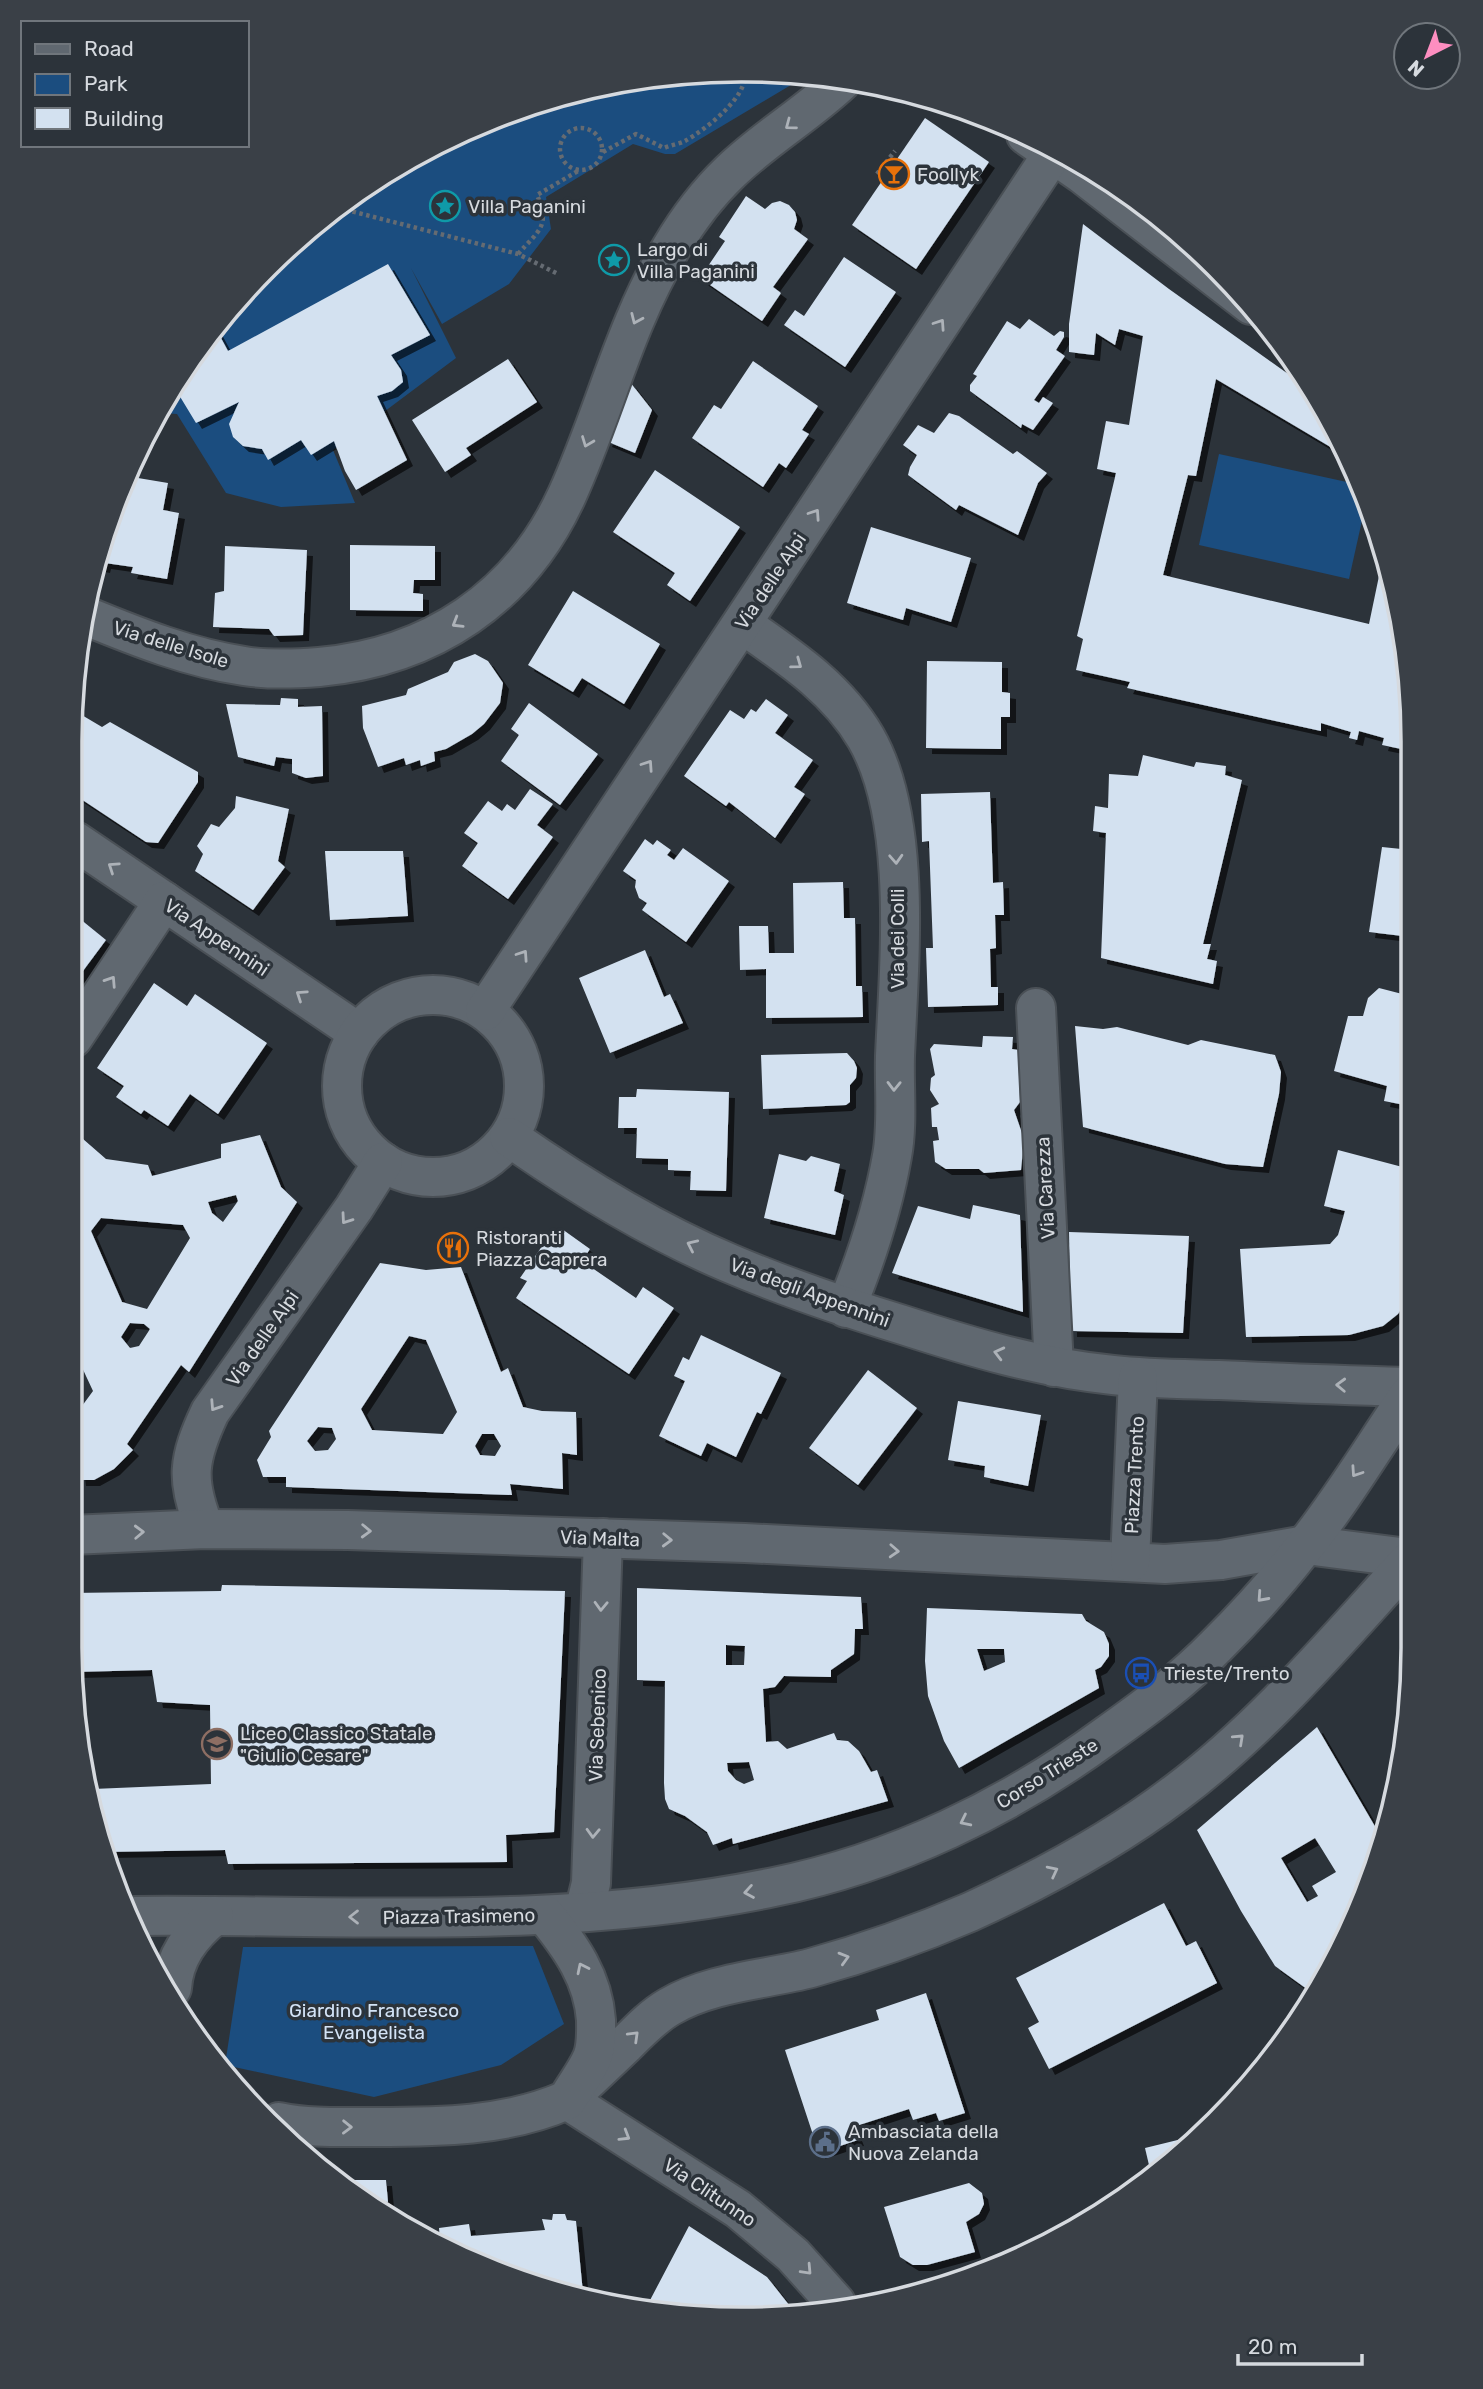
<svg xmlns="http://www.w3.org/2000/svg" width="1483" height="2389" font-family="Rubik,sans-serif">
	<defs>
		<filter id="shadow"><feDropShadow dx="6" dy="6" stdDeviation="0" flood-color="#0009"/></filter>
	</defs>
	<rect width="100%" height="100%" fill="#2c333a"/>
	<!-- green -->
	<g fill="#1b4d7f">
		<path d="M785,71L804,75L801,79L675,154H665L633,144L546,197L551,229L509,284L442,324L411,268L456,358L333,450L355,503L281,507L226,493L177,414L162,413L209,333L298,237L405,160L525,106L653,76Z"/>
		<path d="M1219,454L1356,484L1365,507L1349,579L1199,545Z"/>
		<path d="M533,1946L564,2024L501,2065L374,2097L225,2065L243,1947Z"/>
	</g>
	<!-- building -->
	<g fill="#d3e1f0" fill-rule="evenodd" filter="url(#shadow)">
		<path d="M925,118L989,162L916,269L852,225Z"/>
		<path d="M746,196L765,209L772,203L780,201L789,205L795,212L797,220L794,229L808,239L773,287L781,293L762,321L700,278L725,241L719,237Z"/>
		<path d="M1083,224L1169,289L1312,391L1323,406L1344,455L1216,379L1196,476L1188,475L1163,575L1369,624L1384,552L1390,567L1412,697L1411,751L1382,745L1384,738L1359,731L1357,740L1349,738L1351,732L1321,723V731L1127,688L1130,682L1076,670L1083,639L1077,636L1116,473L1097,469L1106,421L1129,425L1143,336L1119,329L1115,345L1096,333L1094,355L1069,352V324Z"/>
		<path d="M844,257L896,292L845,367L784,325L795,310L804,316Z"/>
		<path d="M388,264L430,335L391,355L401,370L403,382L392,391L377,396L407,460L356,490L345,471L334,441L311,455L301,440L268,460L262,449L243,446L233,437L229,424L239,402L196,423L176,390L209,333L215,327L228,351Z"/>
		<path d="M1029,319L1054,336L1060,331L1064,332V337L1056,350L1065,356L1034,400L1039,403L1043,397L1053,403L1033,430L1022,424L1021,428L970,391V385L977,376L973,374L1007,321L1020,329Z"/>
		<path d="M508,359L537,402L466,448L471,455L445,472L412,420Z"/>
		<path d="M753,361L818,406L802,430L809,434L786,468L779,463L763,487L692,438L714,405L721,409Z"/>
		<path d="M630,382L652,410L635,453L606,441Z"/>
		<path d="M949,413L959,416L1013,454L1017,451L1047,473L1038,483L1018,535L959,505L956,510L908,475L910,467L917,455L903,445L918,425L934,433Z"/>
		<path d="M655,470L740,527L690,601L667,585L675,573L613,532Z"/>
		<path d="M132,477L168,483L163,510L179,513L167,579L131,573L133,567L105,563L104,567L99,566L121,485L122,483L131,484Z"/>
		<path d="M871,527L971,558L951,622L906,608L903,620L847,603Z"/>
		<path d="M350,545L435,546V580H414L413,593L423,594V611L350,610Z"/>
		<path d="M225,546L307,550L303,635L274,636L269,629L213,627L215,593L224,591Z"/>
		<path d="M573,591L660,644L624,704L582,678L573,692L528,665Z"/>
		<path d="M475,654L488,661L503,683L500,703L484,724L472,734L446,749L434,752L435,761L421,766L420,760L406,765L404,758L378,767L363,728L362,706L406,695L408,689L448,672L454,662Z"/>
		<path d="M927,661L1002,662V692L1010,693V717H1001V749L926,748Z"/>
		<path d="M281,698L298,699V707L322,706L323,776L306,778L292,773V759L276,757L274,766L238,757L226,704L280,705Z"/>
		<path d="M766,699L788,715L775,733L813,760L794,787L805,794L775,838L729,802L726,806L684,776L730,710L744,719L751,709L756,712Z"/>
		<path d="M529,703L598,754L560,805L501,761L519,735L511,729Z"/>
		<path d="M75,711L102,727L110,722L198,772V782L158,843L146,842L75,795Z"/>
		<path d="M1143,755L1194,767L1196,762L1226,766L1225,775L1242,780L1203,944H1211L1207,959L1217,961L1213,984L1101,958L1106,833L1093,831L1095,806L1108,808L1109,774L1138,776Z"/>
		<path d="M530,789L553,804L537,825L553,837L508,899L462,866L478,843L464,833L488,801L502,811L507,804L515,810Z"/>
		<path d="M990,792L993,883L1003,882L1004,915H995L996,948L990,949L991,987H998V1005L928,1007L926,948H933L929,841L922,842L921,794Z"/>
		<path d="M236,796L289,809L278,861L285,867L253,910L195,871L203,854L197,846L211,824L219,827L235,808Z"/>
		<path d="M645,839L653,845L657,840L671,850L667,855L674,860L683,848L729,881L686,942L642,910L647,903L639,898L635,887L636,880L623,871Z"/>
		<path d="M1382,847L1411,850V937L1369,932Z"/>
		<path d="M325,851H403L408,916L330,920Z"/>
		<path d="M843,882L844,918H855L856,986H862L863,1017L766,1018V969L740,970L739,926H768L769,953H794L793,883Z"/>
		<path d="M74,914L106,940L74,983Z"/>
		<path d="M645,950L664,997L670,994L683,1023L610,1053L579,978Z"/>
		<path d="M154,983L187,1006L195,994L267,1043L218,1114L190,1094L168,1126L144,1110L141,1114L116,1097L124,1086L97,1068Z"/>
		<path d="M1379,988L1410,996V1106L1384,1101L1387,1086L1334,1071L1348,1016H1363L1368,998Z"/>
		<path d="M1075,1026L1103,1029L1117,1027L1188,1045L1201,1040L1275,1055L1281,1072L1279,1094L1263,1167L1225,1164L1083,1127Z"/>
		<path d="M983,1036L1013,1037L1012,1049L1018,1050L1020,1102L1014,1110L1024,1139L1021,1170L984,1173L979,1169H946L935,1162L933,1141L939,1140L937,1127H932L931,1108L939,1104L930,1090L931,1078L935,1075L930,1049L934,1044L982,1047Z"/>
		<path d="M847,1053L854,1061L857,1068L856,1078L850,1085V1102L846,1105L763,1109L761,1055Z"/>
		<path d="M637,1089L729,1092L726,1191L690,1190L691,1171L668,1170V1159L636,1158L637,1128H618L619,1097H636Z"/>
		<path d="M75,1132L106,1159L148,1165L152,1176L221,1158V1144L260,1135L281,1187L297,1202L189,1372L181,1365L127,1444L133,1450L114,1469L94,1480H80L79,1472H71V1410L82,1406L93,1391L72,1346L73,1135ZM236,1195L238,1201L223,1222L212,1213L208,1202ZM101,1218L183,1225L190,1238L147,1309L122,1302L91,1231ZM130,1323L144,1324L150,1329L139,1346L130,1348L121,1337Z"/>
		<path d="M1338,1150L1410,1169L1409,1297L1398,1314L1383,1326L1349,1335L1246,1337L1240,1249L1330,1244L1338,1235L1345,1211L1324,1206Z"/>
		<path d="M779,1154L806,1161L811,1156L840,1164L834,1191L844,1195L835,1235L764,1218Z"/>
		<path d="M973,1205L1020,1215L1023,1312L892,1273L918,1206L970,1219Z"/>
		<path d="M562,1229L590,1249L582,1261L636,1298L643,1287L674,1308L629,1374L516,1298L527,1281L520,1278L547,1239L553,1243Z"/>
		<path d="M1069,1232L1189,1236L1183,1333L1071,1331Z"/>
		<path d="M380,1263L426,1270L461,1267L501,1372L508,1368L523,1407L542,1411L576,1412L577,1455L562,1453L563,1489L510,1484L512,1495L286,1487V1477H263L257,1460L271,1437L269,1431ZM409,1336L426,1340L457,1412L443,1434L372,1430L361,1409ZM318,1427L332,1428L336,1439L328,1450L315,1451L307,1441ZM482,1434H494L501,1446L495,1456L480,1455L475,1446Z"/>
		<path d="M701,1335L781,1373L761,1414L757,1412L736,1457L707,1443L701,1456L659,1436L685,1381L674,1376L683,1357L689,1360Z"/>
		<path d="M868,1370L917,1408L858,1485L809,1448Z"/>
		<path d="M958,1401L1041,1415L1028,1486L984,1477L985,1466L948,1460Z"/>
		<path d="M222,1585L565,1591L554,1832L506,1835L507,1862L228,1864L225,1850L104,1852L93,1789L211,1784L210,1705L157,1702L152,1670L74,1672L70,1647V1593L221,1591Z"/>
		<path d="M637,1588L861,1597L863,1629H855L854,1654L831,1670V1677L784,1676L775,1687L763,1689L766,1742L778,1741L787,1749L834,1733L837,1740L848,1741L859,1751L871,1772L877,1770L888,1801L733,1844L732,1838L713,1845L707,1832L685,1816L669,1809L665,1799L664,1783L665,1681L637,1680ZM726,1645L745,1646L744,1665H726ZM749,1762L754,1780L744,1784L736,1780L728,1771L727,1763Z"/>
		<path d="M927,1608L1082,1614L1086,1621L1104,1632L1109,1644V1656L1101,1667L1095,1670L1099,1688L959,1768L944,1741L928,1696L925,1661ZM977,1649H1004L1005,1662L984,1671Z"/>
		<path d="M1407,1710V1735L1405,1744L1398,1731Z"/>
		<path d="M1317,1727L1380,1835L1362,1904L1311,1992L1275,1966L1241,1911L1197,1830ZM1315,1838L1336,1872L1312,1886L1318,1896L1307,1902L1281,1858Z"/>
		<path d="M1164,1903L1186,1946L1196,1941L1217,1983L1049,2069L1028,2028L1039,2022L1016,1978Z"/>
		<path d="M926,1993L965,2113L939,2121L936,2113L913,2120L909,2109L853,2127L858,2140L819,2153L785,2050L879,2020L876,2010Z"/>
		<path d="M1194,2136L1152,2178L1145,2148Z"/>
		<path d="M340,2180H386L388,2202L380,2201L379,2211L368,2206Z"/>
		<path d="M969,2183L982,2193L984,2204L979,2214L966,2222L975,2252L927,2265H913L900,2257L884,2207Z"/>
		<path d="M553,2214H565L567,2220L576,2221L583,2293L526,2283L440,2241L439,2228L469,2224L471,2236L545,2230L542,2219L552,2220Z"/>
		<path d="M689,2226L767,2277L793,2310L741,2319L729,2313L727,2317L648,2304Z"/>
	</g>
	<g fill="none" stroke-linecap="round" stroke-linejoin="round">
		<!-- minor casing -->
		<g stroke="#4a5056" stroke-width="42">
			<g id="minor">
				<path d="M1026,135L1082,174L1251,305"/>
				<path d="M86,616C137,637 190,658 244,666C269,670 294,669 319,667C431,657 520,598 567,495C604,414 624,326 671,248C687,221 707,194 730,172C764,139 807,114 842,81"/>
				<path d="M742,624C788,656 837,688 866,738C913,820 899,962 895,1056C894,1088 898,1124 892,1156C883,1208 866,1259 846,1308"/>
				<path d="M75,841L359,1033"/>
				<circle cx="433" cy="1086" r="91"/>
				<path d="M1036,1008L1054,1367"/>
				<path d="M485,1011L1055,150"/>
				<path d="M73,1038L164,901"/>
				<path d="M509,1137C578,1185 651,1230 729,1263C785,1287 844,1307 903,1325C971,1347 1041,1368 1113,1375C1148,1379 1183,1379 1219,1380C1282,1383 1345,1385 1409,1387"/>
				<path d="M205,1529C185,1480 188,1459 210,1412L354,1208L383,1162"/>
				<path d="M71,1535L205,1529L348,1530L745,1543L1165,1564L1221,1560L1306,1545L1408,1558"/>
				<path d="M1130,1562L1138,1378"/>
				<path d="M584,1912L591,1883L603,1538"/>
				<path d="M134,1916C347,1914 564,1931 774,1887C894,1863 1009,1807 1107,1735C1145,1708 1183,1680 1216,1646C1247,1615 1277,1582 1304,1547C1342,1500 1374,1446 1409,1395"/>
				<path d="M172,1988C174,1957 191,1935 214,1916"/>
				<path d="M567,2100C586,2082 605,2064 625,2045C638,2032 652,2017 669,2007C711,1982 764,1980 811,1968C865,1953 919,1934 970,1912C1042,1879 1113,1841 1176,1793C1263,1728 1335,1642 1408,1562"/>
				<path d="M567,2100L738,2209L793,2255L836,2303"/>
				<path d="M279,2122C308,2128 337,2127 366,2127C434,2127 503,2128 567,2100C575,2086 586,2072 592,2058C597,2046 596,2033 596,2020C593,1978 571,1947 545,1915"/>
			</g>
		</g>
		<!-- path -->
		<g stroke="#656b72" stroke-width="4.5" stroke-dasharray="3.5 3.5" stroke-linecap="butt">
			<circle cx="581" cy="149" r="21"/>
			<path d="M603,152L636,134L664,148C671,145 679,144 685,141C706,129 747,98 745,73"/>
			<path d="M877,174L895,151"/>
			<path d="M339,208L518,254L558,274"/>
			<path d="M518,254C538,231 551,227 537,195L578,171"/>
		</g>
		<!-- minor -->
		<use href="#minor" stroke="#606870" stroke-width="38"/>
	</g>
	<!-- one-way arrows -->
	<defs><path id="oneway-chevron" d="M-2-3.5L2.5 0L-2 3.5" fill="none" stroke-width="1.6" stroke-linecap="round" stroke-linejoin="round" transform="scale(1.75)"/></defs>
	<g stroke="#adb2b8">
		<use href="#oneway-chevron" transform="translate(790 125) rotate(143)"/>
		<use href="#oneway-chevron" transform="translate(636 319) rotate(114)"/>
		<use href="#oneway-chevron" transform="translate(940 324) rotate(-56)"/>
		<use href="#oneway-chevron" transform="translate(587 442) rotate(111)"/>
		<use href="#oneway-chevron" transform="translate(815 514) rotate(-56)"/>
		<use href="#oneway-chevron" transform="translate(457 623) rotate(149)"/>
		<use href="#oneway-chevron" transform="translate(797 664) rotate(36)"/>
		<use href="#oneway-chevron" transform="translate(648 765) rotate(-56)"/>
		<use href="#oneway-chevron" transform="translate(896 859) rotate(87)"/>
		<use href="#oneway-chevron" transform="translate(113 867) rotate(-146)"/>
		<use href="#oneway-chevron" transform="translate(523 955) rotate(-56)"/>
		<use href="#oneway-chevron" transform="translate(111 981) rotate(-57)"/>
		<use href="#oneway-chevron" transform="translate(301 995) rotate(-146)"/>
		<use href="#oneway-chevron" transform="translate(894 1086) rotate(91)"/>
		<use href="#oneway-chevron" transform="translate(346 1219) rotate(125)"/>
		<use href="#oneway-chevron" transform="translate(692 1245) rotate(-155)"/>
		<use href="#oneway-chevron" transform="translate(999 1353) rotate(-166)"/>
		<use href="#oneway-chevron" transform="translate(1341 1385) rotate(-178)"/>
		<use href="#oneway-chevron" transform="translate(215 1406) rotate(123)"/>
		<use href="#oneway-chevron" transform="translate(1356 1472) rotate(124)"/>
		<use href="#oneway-chevron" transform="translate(366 1531) rotate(2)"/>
		<use href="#oneway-chevron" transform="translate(139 1532) rotate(-2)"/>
		<use href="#oneway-chevron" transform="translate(667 1540) rotate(2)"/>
		<use href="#oneway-chevron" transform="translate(894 1551) rotate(3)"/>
		<use href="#oneway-chevron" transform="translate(1262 1597) rotate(132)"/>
		<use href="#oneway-chevron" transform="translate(601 1606) rotate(92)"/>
		<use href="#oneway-chevron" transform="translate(1239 1739) rotate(-43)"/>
		<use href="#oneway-chevron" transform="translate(965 1821) rotate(154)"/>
		<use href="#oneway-chevron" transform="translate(593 1833) rotate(92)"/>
		<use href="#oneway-chevron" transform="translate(1053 1871) rotate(-27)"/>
		<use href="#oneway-chevron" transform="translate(749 1892) rotate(170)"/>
		<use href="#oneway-chevron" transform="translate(354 1917) rotate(-180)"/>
		<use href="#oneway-chevron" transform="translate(844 1958) rotate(-16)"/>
		<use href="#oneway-chevron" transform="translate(582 1968) rotate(-116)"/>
		<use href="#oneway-chevron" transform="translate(634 2036) rotate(-44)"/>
		<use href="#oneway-chevron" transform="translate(347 2127) rotate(1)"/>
		<use href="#oneway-chevron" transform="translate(625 2136) rotate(31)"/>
		<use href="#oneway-chevron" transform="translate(807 2270) rotate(47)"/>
	</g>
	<!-- icons -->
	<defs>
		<g id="bar-ring" transform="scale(1.575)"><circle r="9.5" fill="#2c333a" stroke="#e8710a" stroke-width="1.5"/><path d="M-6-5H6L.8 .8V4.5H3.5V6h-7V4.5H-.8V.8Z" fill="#e8710a"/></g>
		<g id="sight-ring" transform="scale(1.575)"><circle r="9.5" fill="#2c333a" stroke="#0f9aa8" stroke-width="1.5"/><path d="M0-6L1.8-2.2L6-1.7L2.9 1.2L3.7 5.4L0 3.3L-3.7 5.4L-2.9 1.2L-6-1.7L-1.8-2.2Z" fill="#0f9aa8"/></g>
		<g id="restaurant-ring" transform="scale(1.575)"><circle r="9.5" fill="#2c333a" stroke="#e8710a" stroke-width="1.5"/><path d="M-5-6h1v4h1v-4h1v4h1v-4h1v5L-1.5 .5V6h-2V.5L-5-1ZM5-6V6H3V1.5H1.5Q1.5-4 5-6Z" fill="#e8710a"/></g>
		<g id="bus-ring" transform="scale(1.575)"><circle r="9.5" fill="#2c333a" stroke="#1a4fb4" stroke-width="1.5"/><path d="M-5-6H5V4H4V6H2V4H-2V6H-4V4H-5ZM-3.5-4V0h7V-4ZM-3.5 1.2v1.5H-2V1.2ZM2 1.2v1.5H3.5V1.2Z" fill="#1a4fb4"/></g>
		<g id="school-ring" transform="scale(1.575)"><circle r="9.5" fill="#2c333a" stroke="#8d6e63" stroke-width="1.5"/><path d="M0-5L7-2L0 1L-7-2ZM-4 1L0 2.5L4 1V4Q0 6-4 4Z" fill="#8d6e63"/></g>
		<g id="civic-ring" transform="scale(1.575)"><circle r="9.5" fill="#2c333a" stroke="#5c6f8a" stroke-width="1.5"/><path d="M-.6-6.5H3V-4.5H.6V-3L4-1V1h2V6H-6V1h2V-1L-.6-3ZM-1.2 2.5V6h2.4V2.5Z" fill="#5c6f8a"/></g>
	</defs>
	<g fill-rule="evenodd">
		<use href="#bar-ring" x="894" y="174"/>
		<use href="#sight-ring" x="445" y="206"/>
		<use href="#sight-ring" x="614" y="260"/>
		<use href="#restaurant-ring" x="453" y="1248"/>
		<use href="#bus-ring" x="1141" y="1673"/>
		<use href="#school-ring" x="217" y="1744"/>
		<use href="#civic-ring" x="825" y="2142"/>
	</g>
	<g text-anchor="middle" stroke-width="7" stroke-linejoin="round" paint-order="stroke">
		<!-- poi labels -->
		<g font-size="19" fill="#d6dadf" stroke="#2c333a" text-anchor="start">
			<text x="917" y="181">Foollyk</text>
			<text x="468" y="213">Villa Paganini</text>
			<text x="637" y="256">Largo di<tspan x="637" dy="22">Villa Paganini</tspan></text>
			<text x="476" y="1244">Ristoranti<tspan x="476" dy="22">Piazza Caprera</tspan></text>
			<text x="1164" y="1680">Trieste/Trento</text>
			<text x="240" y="1740">Liceo Classico Statale<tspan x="240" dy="22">"Giulio Cesare"</tspan></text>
			<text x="848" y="2138">Ambasciata della<tspan x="848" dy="22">Nuova Zelanda</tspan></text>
		</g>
		<!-- street labels -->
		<g font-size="19" fill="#d6dadf" stroke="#2c333a">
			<text transform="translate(770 581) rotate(-56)" y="7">Via delle Alpi</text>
			<text transform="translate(171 644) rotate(17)" y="7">Via delle Isole</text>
			<text transform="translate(217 937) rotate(34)" y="7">Via Appennini</text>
			<text transform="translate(897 939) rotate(-90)" y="7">Via dei Colli</text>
			<text transform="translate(1045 1188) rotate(-93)" y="7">Via Carezza</text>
			<text transform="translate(810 1292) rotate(20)" y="7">Via degli Appennini</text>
			<text transform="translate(262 1338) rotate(-55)" y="7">Via delle Alpi</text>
			<text transform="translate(1134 1475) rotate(-87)" y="7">Piazza Trento</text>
			<text transform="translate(600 1538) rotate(2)" y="7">Via Malta</text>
			<text transform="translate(597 1725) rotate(-88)" y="7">Via Sebenico</text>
			<text transform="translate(1047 1773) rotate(-32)" y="7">Corso Trieste</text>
			<text transform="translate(459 1916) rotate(-1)" y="7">Piazza Trasimeno</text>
			<text transform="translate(710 2192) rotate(34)" y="7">Via Clitunno</text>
		</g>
		<!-- park labels -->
		<g font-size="19" fill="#d3e3f6" stroke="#2c333a">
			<text x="374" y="2017">Giardino Francesco<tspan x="374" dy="22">Evangelista</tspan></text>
		</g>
	</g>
	<!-- crop -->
	<path d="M0 0H1483V2389H0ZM741 82H742A659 659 0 0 1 1401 741V1648A659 659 0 0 1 742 2307H741A659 659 0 0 1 82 1648V741A659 659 0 0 1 741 82Z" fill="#3a4047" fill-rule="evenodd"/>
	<path fill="none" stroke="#d6dadf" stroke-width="3.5" d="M741 82H742A659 659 0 0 1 1401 741V1648A659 659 0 0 1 742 2307H741A659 659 0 0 1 82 1648V741A659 659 0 0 1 741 82Z"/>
	<!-- legend -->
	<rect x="21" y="21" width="228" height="126" fill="#2c333a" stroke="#70767c" stroke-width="2"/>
	<rect x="35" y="44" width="35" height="10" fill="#606870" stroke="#70767c" stroke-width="2"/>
	<text x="84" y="56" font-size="21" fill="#d6dadf">Road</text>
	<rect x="35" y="74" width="35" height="21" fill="#1b4d7f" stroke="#70767c" stroke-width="2"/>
	<text x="84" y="91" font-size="21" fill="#d6dadf">Park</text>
	<rect x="35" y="108" width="35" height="21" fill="#d3e1f0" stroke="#70767c" stroke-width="2"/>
	<text x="84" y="126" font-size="21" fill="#d6dadf">Building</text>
	<!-- north arrow -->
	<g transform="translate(1427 56) rotate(222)"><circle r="33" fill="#2c333a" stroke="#70767c" stroke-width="2"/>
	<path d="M0-5L12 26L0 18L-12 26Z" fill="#fd8ec0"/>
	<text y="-10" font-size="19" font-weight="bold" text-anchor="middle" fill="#d6dadf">N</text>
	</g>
	<!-- scale -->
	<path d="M1238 2354v10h124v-10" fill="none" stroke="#d6dadf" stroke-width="3.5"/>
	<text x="1248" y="2354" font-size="21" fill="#d6dadf" stroke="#2c333a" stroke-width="5" paint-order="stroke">20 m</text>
</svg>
